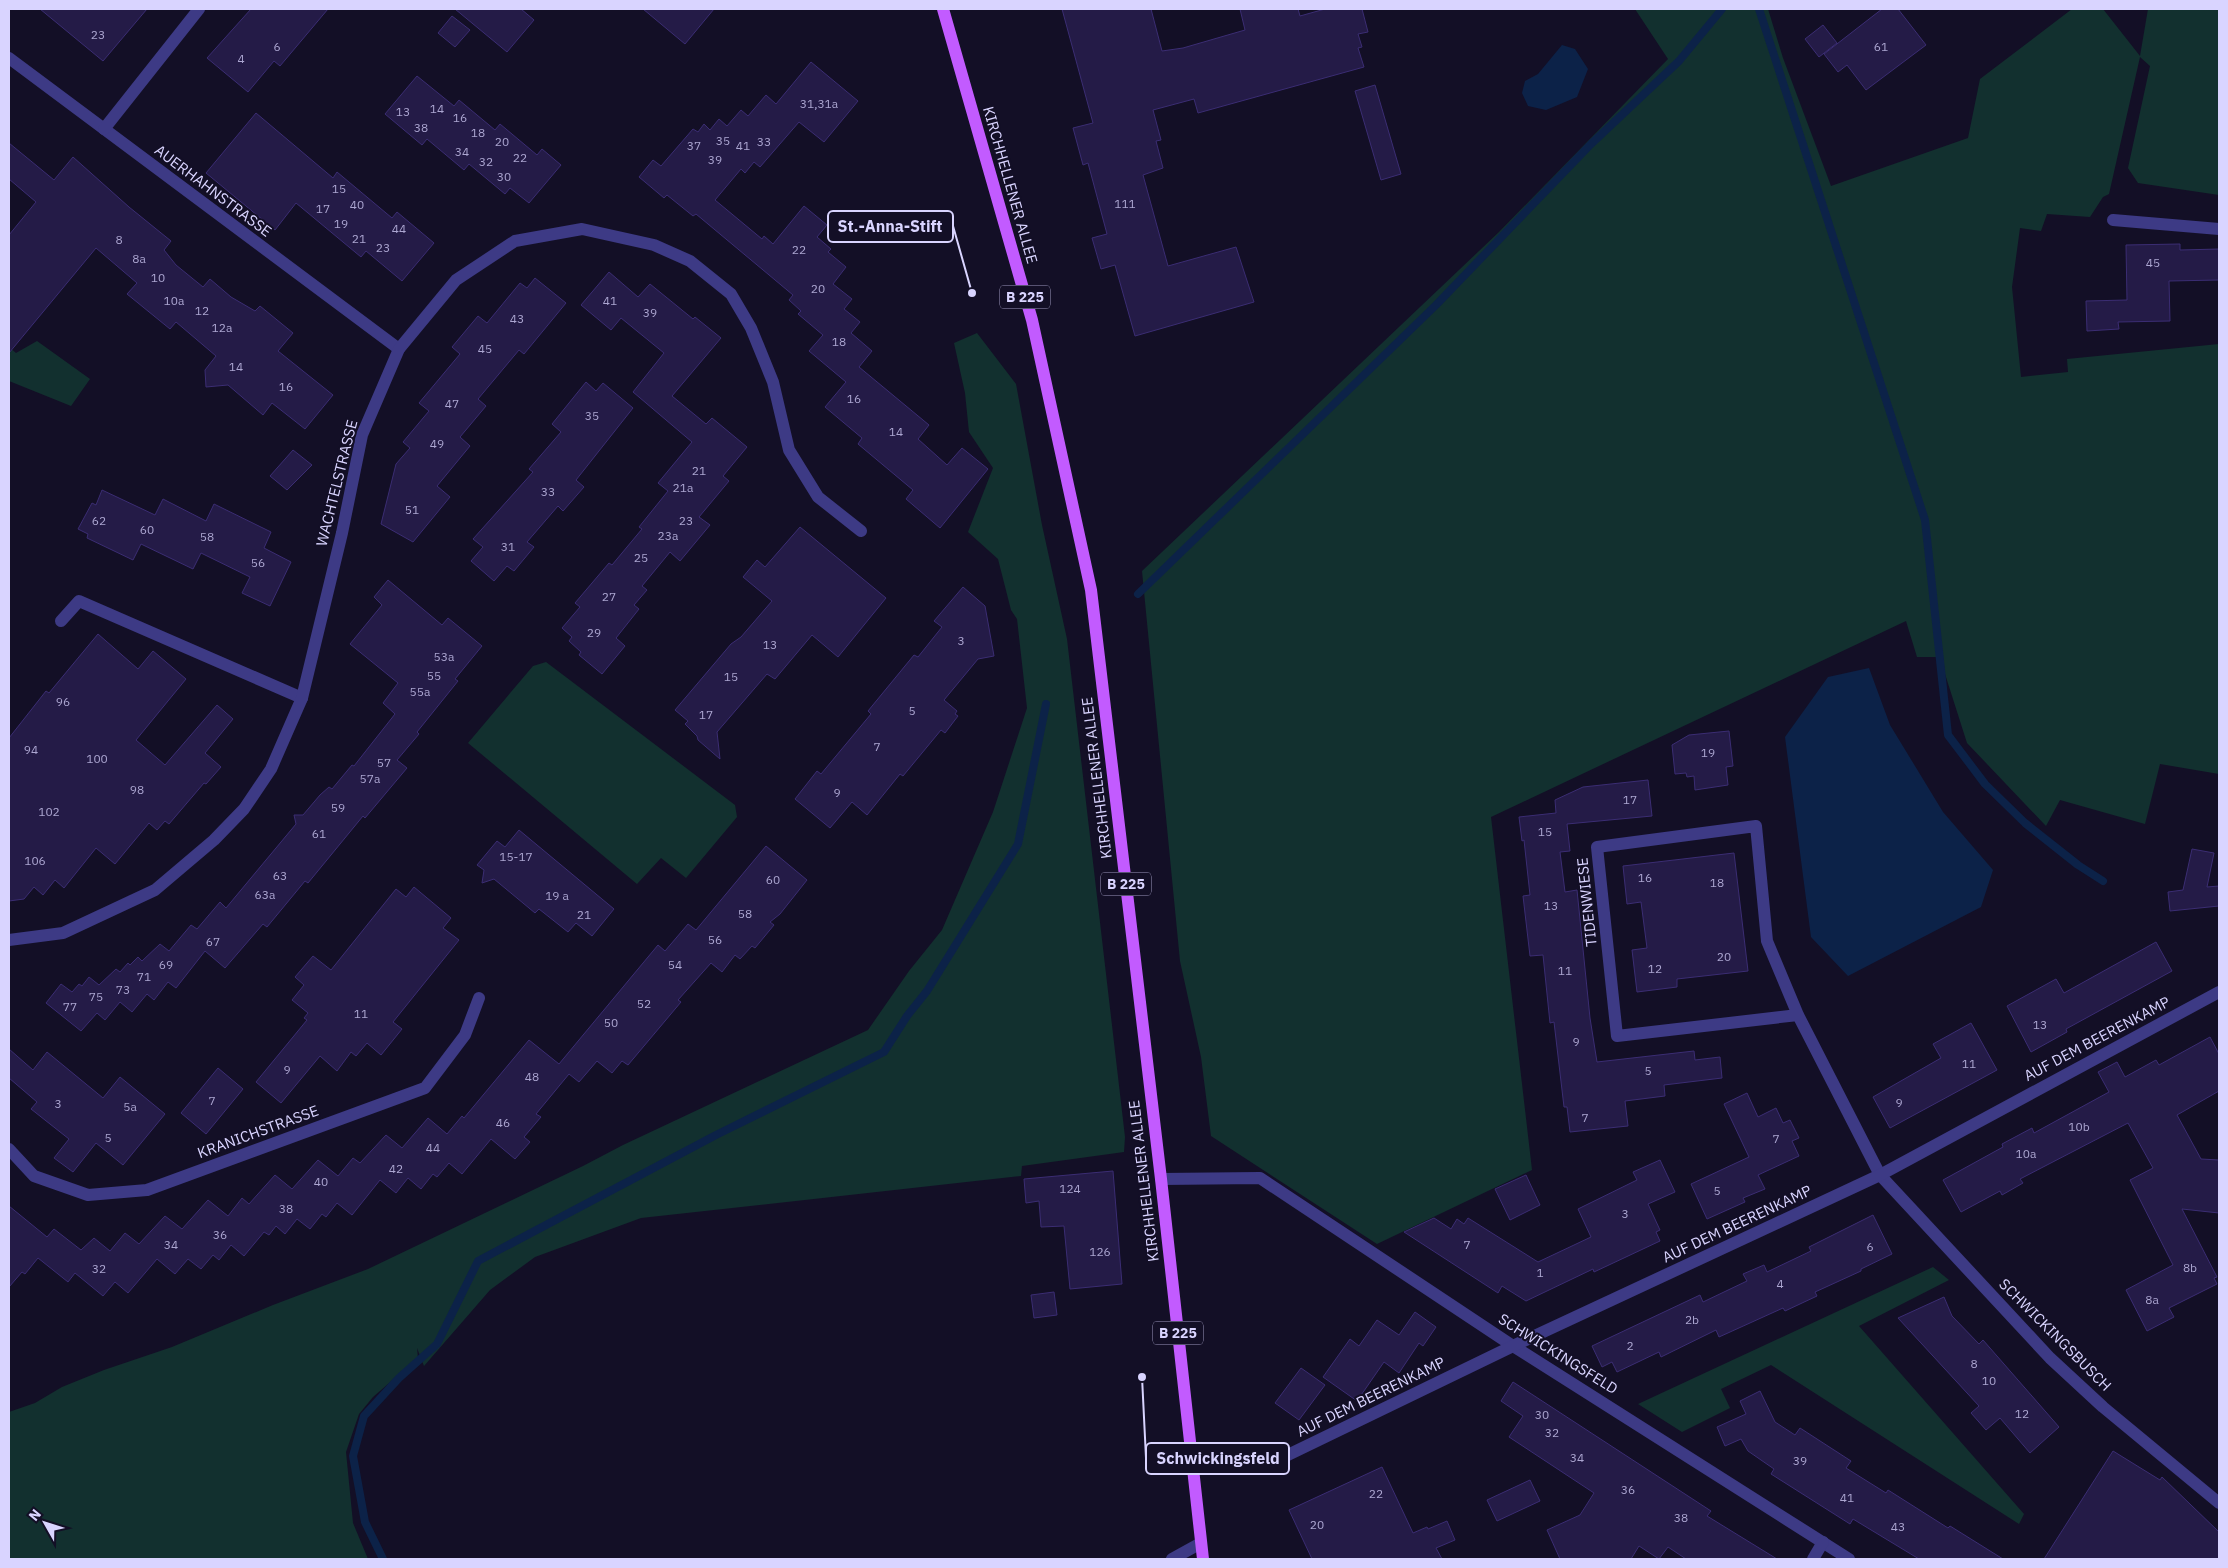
<svg xmlns="http://www.w3.org/2000/svg" width="2228" height="1568" font-family="'IBM Plex Sans',sans-serif">
	<rect width="100%" height="100%" fill="#130f26"/>
	<!-- green -->
	<g fill="#12302f">
		<path d="M1635,9H1768L1783,58L1831,186L1968,138L1980,79L2072,9H2103L2140,56L2148,9H2219V195L2138,183L2128,168L2150,66L2140,57L2109,194L2103,197L2090,217L2047,214L2041,231L2020,228L2012,287L2021,377L2068,372L2067,359L2219,344V774L2160,764L2145,824L2060,800L2046,826L1967,743L1945,674L1943,657H1917L1906,621L1491,817L1532,1170L1377,1244L1211,1136L1201,1057L1180,961L1142,571L1499,232L1668,59Z"/>
		<path d="M977,333L1016,384L1042,525L1067,639L1125,1137L1124,1152L1022,1166L1021,1176L641,1218L535,1257L490,1290L424,1366L417,1348L418,1358L373,1397L359,1414L346,1452L353,1523L368,1559H9V1412L35,1403L62,1387L104,1370L172,1347L273,1305L368,1269L583,1166L623,1145L868,1030L909,971L942,930L993,812L1027,708L1017,619L1011,610L998,559L968,532L993,468L969,432L965,393L954,343Z"/>
		<path d="M37,341L90,379L71,406L9,381V347L16,353Z"/>
		<path d="M546,662L735,805L737,817L686,878L661,858L637,884L468,743L533,666Z"/>
		<path d="M1933,1267L1949,1280L1859,1326L2024,1514L2019,1524L1771,1365L1721,1389L1730,1408L1682,1432L1638,1404Z"/>
	</g>
	<!-- water -->
	<g fill="#0c2248">
		<path d="M1562,45L1575,49L1588,69L1577,97L1546,110L1528,106L1522,93L1525,81L1538,74Z"/>
		<path d="M1869,668L1890,725L1943,812L1993,870L1981,907L1848,976L1811,937L1785,737L1828,677Z"/>
	</g>
	<g fill="none" stroke-linecap="round" stroke-linejoin="round">
		<!-- stream -->
		<g stroke="#0c2248" stroke-width="8">
			<path d="M1759,9L1925,520L1948,735L1985,784L2025,823L2078,865L2103,881"/>
			<path d="M1138,594L1436,305L1591,144L1679,61L1722,9"/>
			<path d="M383,1559L365,1522L353,1456L364,1416L399,1378L437,1344L478,1261L716,1135L884,1052L907,1016L927,991L1018,844L1046,704"/>
		</g>
	</g>
	<!-- building -->
	<g fill="#241b47" stroke="#3b2d73">
		<path d="M40,9H147L103,61Z"/>
		<path d="M251,9H328L280,66L274,61L248,92L207,58Z"/>
		<path d="M455,9H521L534,20L507,52Z"/>
		<path d="M643,9H714L685,44Z"/>
		<path d="M1062,9H1151L1162,51L1183,48L1245,30L1240,9H1298L1300,16L1325,9H1362L1368,32L1358,34L1362,47L1358,48L1364,67L1198,113L1194,99L1153,110L1161,140L1156,141L1163,168L1143,175L1168,266L1236,247L1254,302L1135,336L1115,265L1101,269L1092,238L1107,234L1088,163L1083,165L1073,128L1093,123Z"/>
		<path d="M1882,9H1898L1926,45L1866,90L1847,65L1838,72L1824,54Z"/>
		<path d="M452,16L470,30L455,47L438,33Z"/>
		<path d="M1823,25L1837,43L1819,57L1805,39Z"/>
		<path d="M811,62L858,101L824,142L799,122L760,167L754,162L745,173L741,169L715,200L762,239L764,236L773,244L804,206L827,225L817,237L831,249L828,252L846,267L833,284L852,299L844,309L860,322L851,333L872,351L859,367L929,425L918,439L947,465L962,448L988,469L940,528L906,499L913,490L858,444L862,438L825,407L846,382L809,351L823,335L798,314L801,311L789,300L793,295L696,214L693,216L667,195L664,198L639,177L653,160L661,166L693,129L698,132L704,124L710,130L719,119L727,126L741,110L748,116L766,95L776,104Z"/>
		<path d="M417,76L454,106L459,100L495,130L500,124L537,155L542,149L561,165L529,203L510,188L505,194L469,164L464,170L427,139L422,145L385,114Z"/>
		<path d="M1375,85L1401,174L1381,180L1355,91Z"/>
		<path d="M256,113L333,178L337,172L392,218L397,212L434,243L402,281L366,251L361,257L296,203L275,230L206,173Z"/>
		<path d="M9,143L54,180L73,157L129,207L171,241L164,250L176,265L203,287L210,279L231,297L255,311L260,306L293,333L278,351L333,395L305,429L272,403L263,415L228,385L206,387L205,370L216,356L176,322L170,329L127,294L137,283L96,248L9,353V235L36,202L9,179Z"/>
		<path d="M2180,244V250L2219,249V280L2169,281L2170,321L2118,322L2119,329L2087,331L2086,301L2127,300L2126,245Z"/>
		<path d="M609,272L638,297L650,284L693,319L695,317L721,338L672,396L706,424L712,418L747,447L723,476L729,481L699,517L710,525L680,561L670,552L642,586L647,590L634,605L639,609L616,638L625,646L602,674L579,655L581,652L569,641L572,637L562,628L580,607L575,603L609,563L612,565L642,529L639,527L668,491L658,483L692,442L633,392L664,353L621,318L611,330L581,305Z"/>
		<path d="M535,278L566,303L524,354L519,350L478,399L486,406L460,437L470,446L437,486L450,497L413,542L381,524L396,464L410,448L403,442L429,411L419,403L460,354L452,347L478,316L487,323L520,283L527,288Z"/>
		<path d="M586,382L596,391L603,383L633,408L576,480L584,487L563,511L558,506L527,542L534,547L514,571L507,566L494,581L471,561L483,547L473,539L533,472L529,469L561,432L552,424Z"/>
		<path d="M293,450L312,465L287,490L270,476Z"/>
		<path d="M102,490L155,515L163,499L206,521L214,504L271,532L264,548L291,562L270,606L242,593L250,577L201,553L193,569L141,544L133,560L87,538L88,534L78,529L92,503L96,505Z"/>
		<path d="M800,527L886,598L838,657L812,635L775,679L767,674L717,732L720,759L698,740L697,736L685,724L688,721L675,710L731,644L741,637L772,601L743,577L757,560L765,567Z"/>
		<path d="M388,580L442,625L448,618L482,646L455,679L458,681L417,732L419,734L397,760L407,768L365,818L363,816L308,883L305,881L267,927L263,924L225,968L205,951L176,988L168,982L154,1000L147,994L132,1012L120,1002L105,1020L97,1013L81,1031L46,1003L61,984L72,992L79,984L82,986L89,977L99,985L116,969L120,972L128,963L130,965L138,957L142,961L160,944L169,951L191,925L197,929L220,902L226,908L296,824L294,815H303L320,795L329,787L332,789L352,765L354,766L395,714L383,703L398,683L350,644L382,605L374,597Z"/>
		<path d="M963,587L985,606L994,656L978,659L944,700L957,711L955,714L958,716L945,733L941,730L903,776L900,774L867,815L852,802L830,828L795,799L817,771L821,774L871,714L868,711L914,655L918,657L942,627L934,621Z"/>
		<path d="M98,634L138,669L153,651L186,679L136,740L165,765L217,705L233,719L205,753L221,767L206,784L204,783L169,824L165,821L157,830L149,823L115,864L96,848L64,888L55,880L43,895L34,887L24,899L9,901V738L46,691L49,693Z"/>
		<path d="M1729,731L1733,766L1726,767L1728,785L1695,790L1694,776L1687,777L1686,773L1675,774L1672,745L1689,735Z"/>
		<path d="M1648,780L1652,816L1567,824L1570,851L1560,852L1565,892L1577,890L1590,1018L1597,1062L1694,1051L1695,1060L1720,1057L1722,1078L1664,1085L1665,1096L1625,1101L1628,1126L1570,1132L1567,1107H1564L1554,1022L1550,1023L1543,955L1530,956L1523,896L1530,895L1524,840L1522,841L1519,817L1556,813L1555,800L1583,787Z"/>
		<path d="M519,830L614,909L592,936L576,923L568,932L539,909L535,913L494,879L482,883L484,870L477,865L497,841L505,847Z"/>
		<path d="M766,846L807,880L780,914L770,922L774,925L755,948L752,946L740,959L735,955L722,972L711,963L678,1000L681,1002L628,1065L622,1061L612,1073L597,1061L579,1082L569,1074L536,1114L541,1117L524,1137L530,1142L515,1159L491,1139L462,1174L449,1163L437,1177L433,1174L421,1189L408,1178L396,1193L380,1180L352,1215L337,1203L326,1217L322,1214L310,1229L297,1219L285,1234L276,1226L269,1235L264,1232L244,1256L231,1245L219,1260L213,1255L201,1269L188,1259L175,1274L157,1259L128,1293L115,1282L103,1296L75,1273L68,1282L38,1258L25,1274L22,1272L9,1287V1206L47,1237L54,1229L81,1250L94,1238L110,1251L125,1233L139,1244L165,1216L182,1229L208,1200L228,1216L242,1198L249,1204L275,1175L292,1189L318,1160L338,1176L353,1158L360,1163L386,1135L402,1148L428,1118L447,1134L462,1116L464,1118L529,1040L559,1064L658,945L665,951L688,924L696,930Z"/>
		<path d="M2192,849L2214,853L2207,887L2219,886V906L2170,911L2168,892L2183,890Z"/>
		<path d="M1734,853L1748,971L1677,979V987L1637,992L1632,950L1647,948L1641,902L1627,904L1623,866Z"/>
		<path d="M414,887L451,918L443,928L459,940L393,1022L402,1029L381,1055L367,1043L356,1056L351,1052L337,1071L320,1056L281,1103L256,1082L307,1020L304,1018L308,1013L292,1000L304,985L295,977L313,956L331,970L396,889L406,897Z"/>
		<path d="M2156,942L2172,971L2066,1029L2067,1032L2031,1052L2007,1006L2056,979L2064,993Z"/>
		<path d="M1971,1023L1997,1070L1890,1128L1873,1097L1941,1058L1933,1044Z"/>
		<path d="M2210,1037L2219,1054V1091L2177,1115L2201,1159L2219,1160V1213L2182,1209L2217,1277L2214,1278L2217,1284L2169,1308L2174,1317L2147,1331L2126,1290L2173,1265L2130,1180L2153,1168L2128,1123L2020,1179L2023,1183L2002,1195L2000,1191L1961,1212L1943,1180L2003,1147L2002,1144L2032,1128L2034,1133L2109,1092L2098,1072L2117,1062L2125,1077L2156,1060L2159,1065Z"/>
		<path d="M9,1049L33,1070L47,1052L103,1098L120,1077L165,1114L123,1165L96,1143L73,1172L54,1158L69,1139L31,1109L37,1102L9,1078Z"/>
		<path d="M218,1068L243,1089L206,1134L181,1113Z"/>
		<path d="M1747,1093L1758,1117L1776,1108L1783,1123L1790,1120L1799,1138L1792,1141L1799,1156L1758,1175L1765,1189L1743,1198L1745,1202L1707,1219L1691,1184L1749,1157L1724,1104Z"/>
		<path d="M1660,1160L1675,1192L1648,1204L1660,1230L1656,1232L1660,1241L1594,1272L1593,1269L1526,1301L1502,1286L1498,1293L1404,1232L1434,1218L1451,1229L1457,1219L1464,1224L1468,1218L1538,1262L1591,1237L1578,1209L1637,1180L1633,1172Z"/>
		<path d="M1113,1171L1122,1284L1070,1289L1064,1226L1041,1227L1039,1201L1026,1203L1024,1179Z"/>
		<path d="M1526,1175L1540,1205L1510,1220L1495,1189Z"/>
		<path d="M1873,1215L1892,1254L1861,1269V1271L1815,1292L1817,1296L1785,1311L1783,1308L1719,1337L1716,1330L1661,1357L1659,1352L1617,1372L1612,1362L1602,1367L1592,1346L1700,1295L1703,1302L1747,1281L1743,1274L1764,1265L1767,1272L1811,1251L1809,1247Z"/>
		<path d="M1054,1292L1057,1315L1034,1318L1031,1295Z"/>
		<path d="M1944,1297L1952,1316L1979,1344L1983,1340L2059,1427L2030,1453L2000,1418L1986,1430L1971,1413L1979,1406L1898,1318Z"/>
		<path d="M1415,1312L1436,1327L1423,1346L1419,1343L1399,1373L1384,1362L1357,1401L1323,1377L1350,1339L1359,1346L1377,1320L1399,1335Z"/>
		<path d="M1301,1368L1325,1385L1299,1420L1275,1403Z"/>
		<path d="M1513,1382L1711,1511L1707,1516L1777,1559H1686L1668,1547L1659,1559L1639,1546L1631,1559H1560L1547,1530L1580,1515L1594,1493L1509,1437L1523,1416L1501,1401Z"/>
		<path d="M1760,1391L1775,1422L1795,1435L1800,1428L1851,1461L1846,1468L1886,1493L1888,1490L1948,1528L1950,1526L2003,1559H1919L1853,1519L1850,1524L1771,1474L1774,1469L1748,1451L1741,1439L1725,1446L1717,1427L1746,1414L1740,1401Z"/>
		<path d="M2113,1451L2160,1480L2162,1477L2219,1532V1559H2044Z"/>
		<path d="M1382,1467L1413,1533L1427,1527L1428,1529L1447,1521L1455,1540L1436,1548L1442,1559H1312L1289,1510Z"/>
		<path d="M1530,1480L1540,1501L1497,1521L1487,1500Z"/>
	</g>
	<g fill="none" stroke-linecap="round" stroke-linejoin="round">
		<!-- minor -->
		<g stroke="#3d3a85" stroke-width="12">
			<path d="M9,58L399,349"/>
			<path d="M104,129L199,9"/>
			<path d="M2113,220L2219,229"/>
			<path d="M61,621L79,601L302,698"/>
			<path d="M9,940L63,933L155,890L214,840L244,809L271,769L302,698L342,533L362,435L399,349L456,280L515,241L582,229L654,245L690,261L731,294L751,328L773,382L789,450L818,497L861,531"/>
			<path d="M1798,1015L1617,1036L1597,847L1756,826L1767,941L1798,1015L1880,1175L2050,1358L2103,1407L2219,1503"/>
			<path d="M9,1149L34,1176L88,1195L147,1190L425,1088L465,1035L479,998"/>
			<path d="M1161,1179L1260,1178L1513,1346L1849,1559"/>
			<path d="M1265,1466L1513,1346L1880,1175L2219,992"/>
			<path d="M1172,1559L1201,1543"/>
			<path d="M1813,1559L1823,1542"/>
		</g>
		<!-- primary -->
		<path stroke="#c25bff" stroke-width="12" d="M943,9L1032,320L1091,590L1161,1179L1203,1559"/>
	</g>
	<g text-anchor="middle" stroke-width="4" stroke-linejoin="round" paint-order="stroke">
		<!-- number labels -->
		<g font-size="12" fill="#aca6d1">
			<text x="98" y="39">23</text>
			<text x="277" y="51">6</text>
			<text x="1881" y="51">61</text>
			<text x="241" y="63">4</text>
			<text x="819" y="108">31,31a</text>
			<text x="437" y="113">14</text>
			<text x="403" y="116">13</text>
			<text x="460" y="122">16</text>
			<text x="421" y="132">38</text>
			<text x="478" y="137">18</text>
			<text x="723" y="145">35</text>
			<text x="502" y="146">20</text>
			<text x="764" y="146">33</text>
			<text x="694" y="150">37</text>
			<text x="743" y="150">41</text>
			<text x="462" y="156">34</text>
			<text x="520" y="162">22</text>
			<text x="715" y="164">39</text>
			<text x="486" y="166">32</text>
			<text x="504" y="181">30</text>
			<text x="339" y="193">15</text>
			<text x="1125" y="208">111</text>
			<text x="357" y="209">40</text>
			<text x="323" y="213">17</text>
			<text x="341" y="228">19</text>
			<text x="399" y="233">44</text>
			<text x="359" y="243">21</text>
			<text x="119" y="244">8</text>
			<text x="383" y="252">23</text>
			<text x="799" y="254">22</text>
			<text x="139" y="263">8a</text>
			<text x="2153" y="267">45</text>
			<text x="158" y="282">10</text>
			<text x="818" y="293">20</text>
			<text x="174" y="305">10a</text>
			<text x="610" y="305">41</text>
			<text x="202" y="315">12</text>
			<text x="650" y="317">39</text>
			<text x="517" y="323">43</text>
			<text x="222" y="332">12a</text>
			<text x="839" y="346">18</text>
			<text x="485" y="353">45</text>
			<text x="236" y="371">14</text>
			<text x="286" y="391">16</text>
			<text x="854" y="403">16</text>
			<text x="452" y="408">47</text>
			<text x="592" y="420">35</text>
			<text x="896" y="436">14</text>
			<text x="437" y="448">49</text>
			<text x="699" y="475">21</text>
			<text x="683" y="492">21a</text>
			<text x="548" y="496">33</text>
			<text x="412" y="514">51</text>
			<text x="99" y="525">62</text>
			<text x="686" y="525">23</text>
			<text x="147" y="534">60</text>
			<text x="668" y="540">23a</text>
			<text x="207" y="541">58</text>
			<text x="508" y="551">31</text>
			<text x="641" y="562">25</text>
			<text x="258" y="567">56</text>
			<text x="609" y="601">27</text>
			<text x="594" y="637">29</text>
			<text x="961" y="645">3</text>
			<text x="770" y="649">13</text>
			<text x="444" y="661">53a</text>
			<text x="434" y="680">55</text>
			<text x="731" y="681">15</text>
			<text x="420" y="696">55a</text>
			<text x="63" y="706">96</text>
			<text x="912" y="715">5</text>
			<text x="706" y="719">17</text>
			<text x="877" y="751">7</text>
			<text x="31" y="754">94</text>
			<text x="1708" y="757">19</text>
			<text x="97" y="763">100</text>
			<text x="384" y="767">57</text>
			<text x="370" y="783">57a</text>
			<text x="137" y="794">98</text>
			<text x="837" y="797">9</text>
			<text x="1630" y="804">17</text>
			<text x="338" y="812">59</text>
			<text x="49" y="816">102</text>
			<text x="1545" y="836">15</text>
			<text x="319" y="838">61</text>
			<text x="516" y="861">15-17</text>
			<text x="35" y="865">106</text>
			<text x="280" y="880">63</text>
			<text x="1645" y="882">16</text>
			<text x="773" y="884">60</text>
			<text x="1717" y="887">18</text>
			<text x="265" y="899">63a</text>
			<text x="557" y="900">19 a</text>
			<text x="1551" y="910">13</text>
			<text x="745" y="918">58</text>
			<text x="584" y="919">21</text>
			<text x="715" y="944">56</text>
			<text x="213" y="946">67</text>
			<text x="1724" y="961">20</text>
			<text x="166" y="969">69</text>
			<text x="675" y="969">54</text>
			<text x="1655" y="973">12</text>
			<text x="1565" y="975">11</text>
			<text x="144" y="981">71</text>
			<text x="123" y="994">73</text>
			<text x="96" y="1001">75</text>
			<text x="644" y="1008">52</text>
			<text x="70" y="1011">77</text>
			<text x="361" y="1018">11</text>
			<text x="611" y="1027">50</text>
			<text x="2040" y="1029">13</text>
			<text x="1576" y="1046">9</text>
			<text x="1969" y="1068">11</text>
			<text x="287" y="1074">9</text>
			<text x="1648" y="1075">5</text>
			<text x="532" y="1081">48</text>
			<text x="212" y="1105">7</text>
			<text x="1899" y="1107">9</text>
			<text x="58" y="1108">3</text>
			<text x="130" y="1111">5a</text>
			<text x="1585" y="1122">7</text>
			<text x="503" y="1127">46</text>
			<text x="2079" y="1131">10b</text>
			<text x="108" y="1142">5</text>
			<text x="1776" y="1143">7</text>
			<text x="433" y="1152">44</text>
			<text x="2026" y="1158">10a</text>
			<text x="396" y="1173">42</text>
			<text x="321" y="1186">40</text>
			<text x="1070" y="1193">124</text>
			<text x="1717" y="1195">5</text>
			<text x="286" y="1213">38</text>
			<text x="1625" y="1218">3</text>
			<text x="220" y="1239">36</text>
			<text x="171" y="1249">34</text>
			<text x="1467" y="1249">7</text>
			<text x="1870" y="1251">6</text>
			<text x="1100" y="1256">126</text>
			<text x="2190" y="1272">8b</text>
			<text x="99" y="1273">32</text>
			<text x="1540" y="1277">1</text>
			<text x="1780" y="1288">4</text>
			<text x="2152" y="1304">8a</text>
			<text x="1692" y="1324">2b</text>
			<text x="1630" y="1350">2</text>
			<text x="1974" y="1368">8</text>
			<text x="1989" y="1385">10</text>
			<text x="2022" y="1418">12</text>
			<text x="1542" y="1419">30</text>
			<text x="1552" y="1437">32</text>
			<text x="1577" y="1462">34</text>
			<text x="1800" y="1465">39</text>
			<text x="1628" y="1494">36</text>
			<text x="1376" y="1498">22</text>
			<text x="1847" y="1502">41</text>
			<text x="1681" y="1522">38</text>
			<text x="1317" y="1529">20</text>
			<text x="1898" y="1531">43</text>
		</g>
		<!-- shield labels -->
		<g fill="#130f26" stroke="#9e99be" stroke-width="1">
			<rect x="1000" y="285.5" width="50" height="23" rx="4"/>
			<rect x="1101" y="872.5" width="50" height="23" rx="4"/>
			<rect x="1153" y="1321.5" width="50" height="23" rx="4"/>
		</g>
		<g font-size="14" font-weight="bold" fill="#d9d4ff">
			<text x="1025" y="302">B 225</text>
			<text x="1126" y="889">B 225</text>
			<text x="1178" y="1338">B 225</text>
		</g>
		<!-- street labels -->
		<g font-size="15" fill="#d9d4ff" stroke="#130f26">
			<text transform="translate(1010 185) rotate(74)" y="5">KIRCHHELLENER ALLEE</text>
			<text transform="translate(213 191) rotate(37)" y="5">AUERHAHNSTRASSE</text>
			<text transform="translate(337 483) rotate(-76)" y="5">WACHTELSTRASSE</text>
			<text transform="translate(1097 778) rotate(-97)" y="5">KIRCHHELLENER ALLEE</text>
			<text transform="translate(1587 902) rotate(-96)" y="5">TIDENWIESE</text>
			<text transform="translate(2097 1039) rotate(-28)" y="5">AUF DEM BEERENKAMP</text>
			<text transform="translate(258 1132) rotate(-20)" y="5">KRANICHSTRASSE</text>
			<text transform="translate(1144 1181) rotate(-97)" y="5">KIRCHHELLENER ALLEE</text>
			<text transform="translate(1737 1224) rotate(-25)" y="5">AUF DEM BEERENKAMP</text>
			<text transform="translate(2055 1335) rotate(45)" y="5">SCHWICKINGSBUSCH</text>
			<text transform="translate(1558 1354) rotate(32)" y="5">SCHWICKINGSFELD</text>
			<text transform="translate(1371 1397) rotate(-26)" y="5">AUF DEM BEERENKAMP</text>
		</g>
	</g>
	<!-- callouts -->
	<path fill="none" stroke="#d9d4ff" stroke-width="2" d="M972 293L953 226M1142 1377L1146 1458"/>
	<g fill="#d9d4ff" stroke="#130f26" stroke-width="2">
		<circle cx="972" cy="293" r="5"/>
		<circle cx="1142" cy="1377" r="5"/>
	</g>
	<g fill="#130f26" stroke="#d9d4ff" stroke-width="2">
		<rect x="828" y="211" width="125" height="31" rx="5"/>
		<rect x="1146" y="1443" width="143" height="31" rx="5"/>
	</g>
	<g font-size="16" text-anchor="middle" font-weight="bold" fill="#d9d4ff">
		<text x="890" y="232">St.-Anna-Stift</text>
		<text x="1218" y="1464">Schwickingsfeld</text>
	</g>
	<!-- border -->
	<rect width="2228" height="1568" fill="none" stroke="#d9d4ff" stroke-width="20"/>
	<!-- north arrow -->
	<g transform="translate(45 1523) rotate(309)" stroke="#130f26" stroke-width="4" paint-order="stroke">
	<path d="M0-4L9 19L0 12L-9 19Z" fill="#d9d4ff"/>
	<text y="-8" font-size="14" font-weight="bold" text-anchor="middle" fill="#d9d4ff">N</text>
	</g>
</svg>
